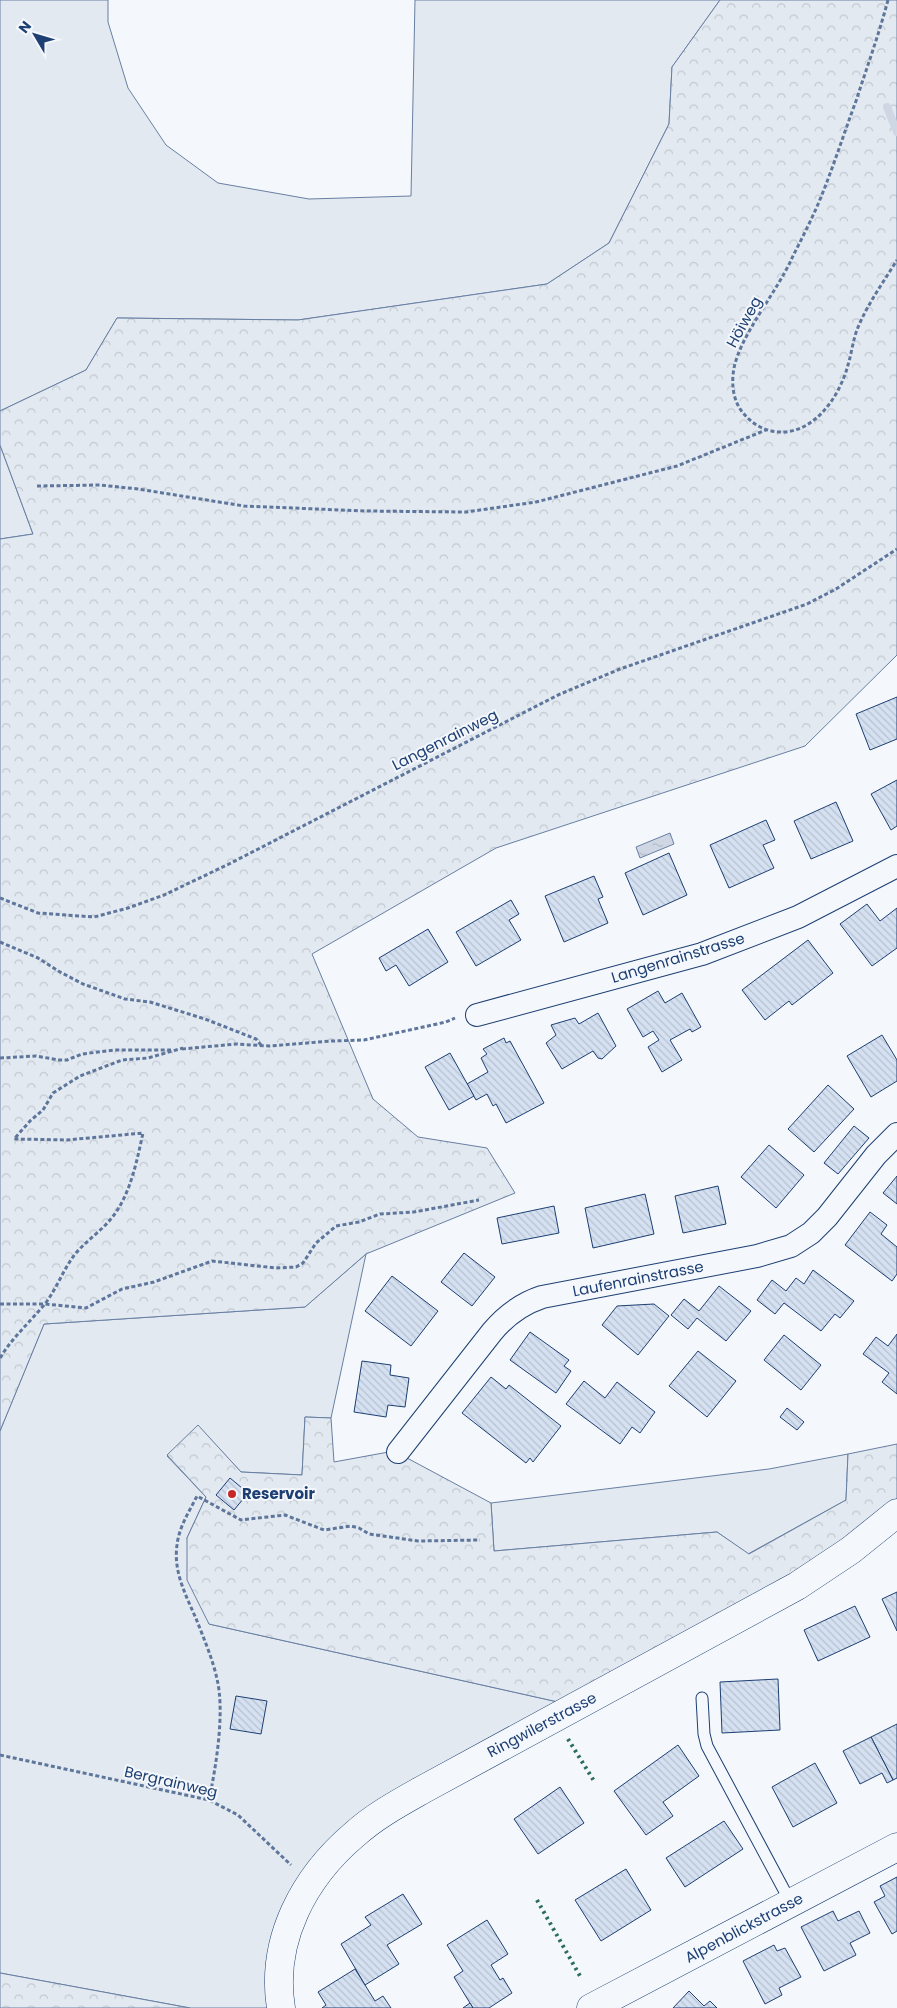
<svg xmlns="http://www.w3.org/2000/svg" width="897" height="2008" font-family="Poppins,sans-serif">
	<defs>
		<pattern id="forest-crowns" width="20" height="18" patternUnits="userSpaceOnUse" patternTransform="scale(1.25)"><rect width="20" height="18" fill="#e3e9f0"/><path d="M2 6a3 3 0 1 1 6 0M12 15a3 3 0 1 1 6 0" fill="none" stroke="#c2c9d1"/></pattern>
		<pattern id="water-ripples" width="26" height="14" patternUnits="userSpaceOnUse" patternTransform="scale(1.25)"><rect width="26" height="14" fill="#cfd7e4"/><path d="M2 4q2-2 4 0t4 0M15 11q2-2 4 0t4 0" fill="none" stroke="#b1bac7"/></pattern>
		<pattern id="building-back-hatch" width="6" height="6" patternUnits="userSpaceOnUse" patternTransform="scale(1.25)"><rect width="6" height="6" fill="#d5e0f0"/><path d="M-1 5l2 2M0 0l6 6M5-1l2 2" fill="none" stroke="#b6c1d1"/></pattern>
	</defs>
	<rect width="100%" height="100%" fill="#f4f7fb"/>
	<!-- grass -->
	<g fill="#e3e9f0" stroke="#687fa3">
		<path d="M0,0H108V22L128,88L166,145L218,183L309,199L411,196L415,0H720L672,67L669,124L609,243L547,284L298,320L117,318L86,370L0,411Z"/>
		<path d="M0,445L33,534L0,539Z"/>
		<path d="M366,1254L331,1418L305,1417L302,1475L241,1472L198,1426L167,1456L206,1497L187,1538L209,1624L576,1706L422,1790L310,1883L281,2008H190L0,1973V1431L44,1324L305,1307Z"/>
		<path d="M848,1454L846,1500L748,1554L717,1532L494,1551L491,1503L769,1469Z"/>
	</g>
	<!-- forest -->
	<g fill="url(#forest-crowns)" stroke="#687fa3">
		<path d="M720,0H897V655L805,746L496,848L312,954L373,1099L418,1137L487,1148L515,1193L366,1254L305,1307L44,1324L0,1431V539L33,534L0,445V411L86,370L117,318L298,320L547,284L609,243L669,124L672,67Z"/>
		<path d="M305,1417L331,1418L334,1462L394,1451L491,1503L494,1551L717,1532L749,1554L846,1500L848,1454L897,1444V1513L576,1706L209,1624L187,1580V1538L206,1497L167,1455L198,1425L241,1472L302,1475Z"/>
		<path d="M0,1973L190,2008H0Z"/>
	</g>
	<!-- water -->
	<path fill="url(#water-ripples)" stroke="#687fa3" d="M670,833L674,844L640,858L636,847Z"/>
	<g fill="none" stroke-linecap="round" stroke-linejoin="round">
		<!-- stream -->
		<path stroke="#cfd7e4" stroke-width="8" d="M887,107L897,132"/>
	</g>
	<!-- building -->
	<g fill="url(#building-back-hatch)" stroke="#1d3f73">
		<path d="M897,697V739L870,750L856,714Z"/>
		<path d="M897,780V826L891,830L871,794Z"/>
		<path d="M836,802L853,841L811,859L794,821Z"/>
		<path d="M766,820L775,840L763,845L774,868L729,888L710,845Z"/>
		<path d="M669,853L687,895L643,915L625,873Z"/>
		<path d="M594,876L603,897L598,899L608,923L564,942L545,896Z"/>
		<path d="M511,900L519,914L509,920L521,940L476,966L456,932Z"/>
		<path d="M867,904L880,921L897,908V948L872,966L840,924Z"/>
		<path d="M428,929L448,962L409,986L396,965L386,971L379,958Z"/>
		<path d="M808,940L833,973L792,1005L789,1001L765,1020L742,990Z"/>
		<path d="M658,991L665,1003L682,993L701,1027L692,1032L690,1029L670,1040L682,1060L662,1072L648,1047L659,1040L653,1031L643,1037L627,1009Z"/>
		<path d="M598,1013L616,1046L602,1059L598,1058L593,1051L562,1069L546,1043L556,1035L551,1025L575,1018L579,1024Z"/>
		<path d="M882,1035L897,1060V1081L871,1097L847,1056Z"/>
		<path d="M504,1038L506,1043L510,1041L544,1103L506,1123L496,1104L493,1106L487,1094L476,1100L467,1084L488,1072L481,1058L487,1054L483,1049Z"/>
		<path d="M450,1053L474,1096L449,1110L425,1067Z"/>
		<path d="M828,1085L854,1109L814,1152L788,1129Z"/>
		<path d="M854,1126L869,1138L838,1174L824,1163Z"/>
		<path d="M769,1145L804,1175L776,1208L741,1177Z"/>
		<path d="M897,1176V1204L883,1193Z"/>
		<path d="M718,1186L726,1224L683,1233L675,1196Z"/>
		<path d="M645,1194L654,1234L593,1248L585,1208Z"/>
		<path d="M554,1206L559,1233L502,1244L497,1218Z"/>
		<path d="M870,1212L887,1225L881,1234L897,1247V1274L892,1281L845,1245Z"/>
		<path d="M464,1253L495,1277L472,1306L441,1282Z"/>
		<path d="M813,1270L854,1301L840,1318L835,1314L821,1331L784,1303L775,1314L757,1300L772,1280L786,1291L796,1278L804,1284Z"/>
		<path d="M392,1276L438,1311L411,1346L365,1311Z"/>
		<path d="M719,1286L751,1311L726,1341L697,1318L688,1329L671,1315L684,1299L699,1311Z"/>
		<path d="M654,1304L669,1316L638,1355L602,1325L617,1306Z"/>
		<path d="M530,1332L569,1360L564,1366L571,1371L556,1393L510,1360Z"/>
		<path d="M897,1334V1394L882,1382L889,1373L863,1354L876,1337L888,1346Z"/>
		<path d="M784,1335L821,1365L801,1390L764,1360Z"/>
		<path d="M698,1351L736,1381L707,1417L669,1386Z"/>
		<path d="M362,1361L391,1365L390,1375L409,1378L405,1407L388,1405L386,1417L354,1412Z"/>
		<path d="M491,1377L506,1389L509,1385L561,1426L533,1462L530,1458L526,1463L462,1413Z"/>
		<path d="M584,1381L605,1398L617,1382L655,1412L640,1433L632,1427L620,1444L566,1404Z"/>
		<path d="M787,1408L804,1422L797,1430L780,1417Z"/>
		<path d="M230,1478L248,1493L234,1510L216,1495Z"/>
		<path d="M897,1592V1631L882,1599Z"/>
		<path d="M855,1606L870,1637L818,1661L804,1630Z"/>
		<path d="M778,1679L780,1730L722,1733L720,1682Z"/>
		<path d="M236,1696L267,1701L261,1734L230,1729Z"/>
		<path d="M897,1724V1778L893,1780L871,1737Z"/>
		<path d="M871,1737L893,1780L887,1783L882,1773L860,1784L843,1751Z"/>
		<path d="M678,1745L699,1776L663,1802L673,1816L646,1835L614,1791Z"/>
		<path d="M815,1763L837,1803L793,1827L772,1787Z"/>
		<path d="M560,1787L584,1823L538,1854L514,1819Z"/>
		<path d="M724,1821L743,1849L685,1887L666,1858Z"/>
		<path d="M626,1869L651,1910L601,1941L575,1900Z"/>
		<path d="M897,1877V1931L892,1934L874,1902L885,1896L880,1886Z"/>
		<path d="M403,1894L422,1924L387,1945L399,1964L365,1985L341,1944L371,1925L365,1917Z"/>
		<path d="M833,1911L838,1921L859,1911L870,1933L850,1943L856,1955L824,1971L801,1927Z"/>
		<path d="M487,1920L508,1954L491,1965L500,1980L503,1978L512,1993L489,2008H473L454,1977L463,1971L447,1945Z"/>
		<path d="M774,1945L777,1951L785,1948L801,1977L779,1988L782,1995L765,2004L743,1961Z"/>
		<path d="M355,1969L375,2001L383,1996L391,2008H322L326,2005L318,1992Z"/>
		<path d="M689,1991L704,2006L710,2001L717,2008H673Z"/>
		<path d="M470,2003L473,2008H463Z"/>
	</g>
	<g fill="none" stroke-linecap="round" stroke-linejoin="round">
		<!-- service casing -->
		<g stroke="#1d3f73" stroke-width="13">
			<path id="service" d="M702,1698L704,1734L707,1746L791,1903"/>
		</g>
		<!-- minor casing -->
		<g stroke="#1d3f73" stroke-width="24">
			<g id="minor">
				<path d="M477,1015L702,954L798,917L897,866"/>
				<path d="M398,1452L492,1332C506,1315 521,1304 542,1297L757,1256L791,1246L811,1233L827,1217L876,1155L897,1134"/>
			</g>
		</g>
		<!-- tertiary casing -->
		<g stroke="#1d3f73" stroke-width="29">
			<g id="tertiary">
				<path d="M281,2008C270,1940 304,1877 355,1834C375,1816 399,1803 422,1790L797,1586L851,1550L897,1513"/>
				<path d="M591,2008L897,1847"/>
			</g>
		</g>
		<!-- path -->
		<g stroke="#5e769c" stroke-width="3" stroke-dasharray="4 2.5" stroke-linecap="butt">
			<path d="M888,0C879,34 867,67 856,101C844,133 834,165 821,197C813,217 802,238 792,258C777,292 741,334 734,368C731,384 733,402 744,414C754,426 769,433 784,432C817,430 840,395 848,365C852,352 853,338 859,325C869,302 884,281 897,260"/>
			<path d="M37,486L100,485L138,489L244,506L365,511L466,512L536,502L677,466L766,430"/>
			<path d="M0,898L38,913L94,917L128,908L164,895L229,864L558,695L620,669L807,604L836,589L897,549"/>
			<path d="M0,942L38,958L60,972L83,984L125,999L150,1002L205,1019L256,1039L261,1045"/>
			<path d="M182,1049L236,1044L269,1046L332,1041L364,1040L446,1022L455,1018"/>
			<path d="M0,1058L36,1056L59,1060H67L82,1054L115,1050H171"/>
			<path d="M0,1304H45L86,1308L122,1289L154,1282L212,1261L276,1268L296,1267L303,1263L316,1243L336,1226L359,1222L380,1214L414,1212L479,1200"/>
			<path d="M0,1358C12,1338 29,1323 44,1305C57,1289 63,1269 76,1253C87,1240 103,1230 114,1215C131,1192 137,1160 143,1133L67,1140L14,1139L31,1120L43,1110L53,1093L80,1076L122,1060L148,1058L183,1048"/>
			<path d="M0,1755L209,1800L238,1815L291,1865"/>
			<path d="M209,1800C216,1767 225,1712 217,1679C213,1660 204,1639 197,1621C187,1597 173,1573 177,1545C179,1527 189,1512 197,1496L241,1520L285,1515L324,1530L351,1526L359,1528L369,1534L418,1541L480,1540"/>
		</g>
		<!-- service -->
		<use href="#service" stroke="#f4f7fb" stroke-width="11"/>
		<!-- minor -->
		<use href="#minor" stroke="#f4f7fb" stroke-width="22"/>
		<!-- tertiary -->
		<use href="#tertiary" stroke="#f4f7fb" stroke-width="28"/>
		<!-- hedge -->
		<g stroke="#2c6c60" stroke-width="4" stroke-dasharray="2.5 4" stroke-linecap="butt">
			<path d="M568,1739L594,1781"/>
			<path d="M537,1900L580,1976"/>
		</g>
	</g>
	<!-- markers -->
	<circle fill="#c62828" stroke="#f4f7fb" stroke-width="2" cx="232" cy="1494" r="5"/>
	<g text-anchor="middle" stroke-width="4" stroke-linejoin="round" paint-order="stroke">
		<!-- street labels -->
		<g font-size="15" fill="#1d3f73" stroke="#f4f7fb">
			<text transform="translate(744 322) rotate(-61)" y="5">Höiweg</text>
			<text transform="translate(445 740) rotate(-27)" y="5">Langenrainweg</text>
			<text transform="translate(678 958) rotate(-17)" y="5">Langenrainstrasse</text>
			<text transform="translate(638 1279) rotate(-11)" y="5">Laufenrainstrasse</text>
			<text transform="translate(542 1725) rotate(-28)" y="5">Ringwilerstrasse</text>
			<text transform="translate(171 1782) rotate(13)" y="5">Bergrainweg</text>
			<text transform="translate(744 1928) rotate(-28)" y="5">Alpenblickstrasse</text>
		</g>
		<!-- poi labels -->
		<g font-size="15" font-weight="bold" fill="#1d3f73" stroke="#f4f7fb" text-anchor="start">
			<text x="242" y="1499">Reservoir</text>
		</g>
	</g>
	<!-- north arrow -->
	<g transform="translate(35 35) rotate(308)" stroke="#f4f7fb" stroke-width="4" paint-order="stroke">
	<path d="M0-4L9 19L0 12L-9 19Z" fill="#1d3f73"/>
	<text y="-8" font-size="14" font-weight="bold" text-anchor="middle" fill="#1d3f73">N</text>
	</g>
</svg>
